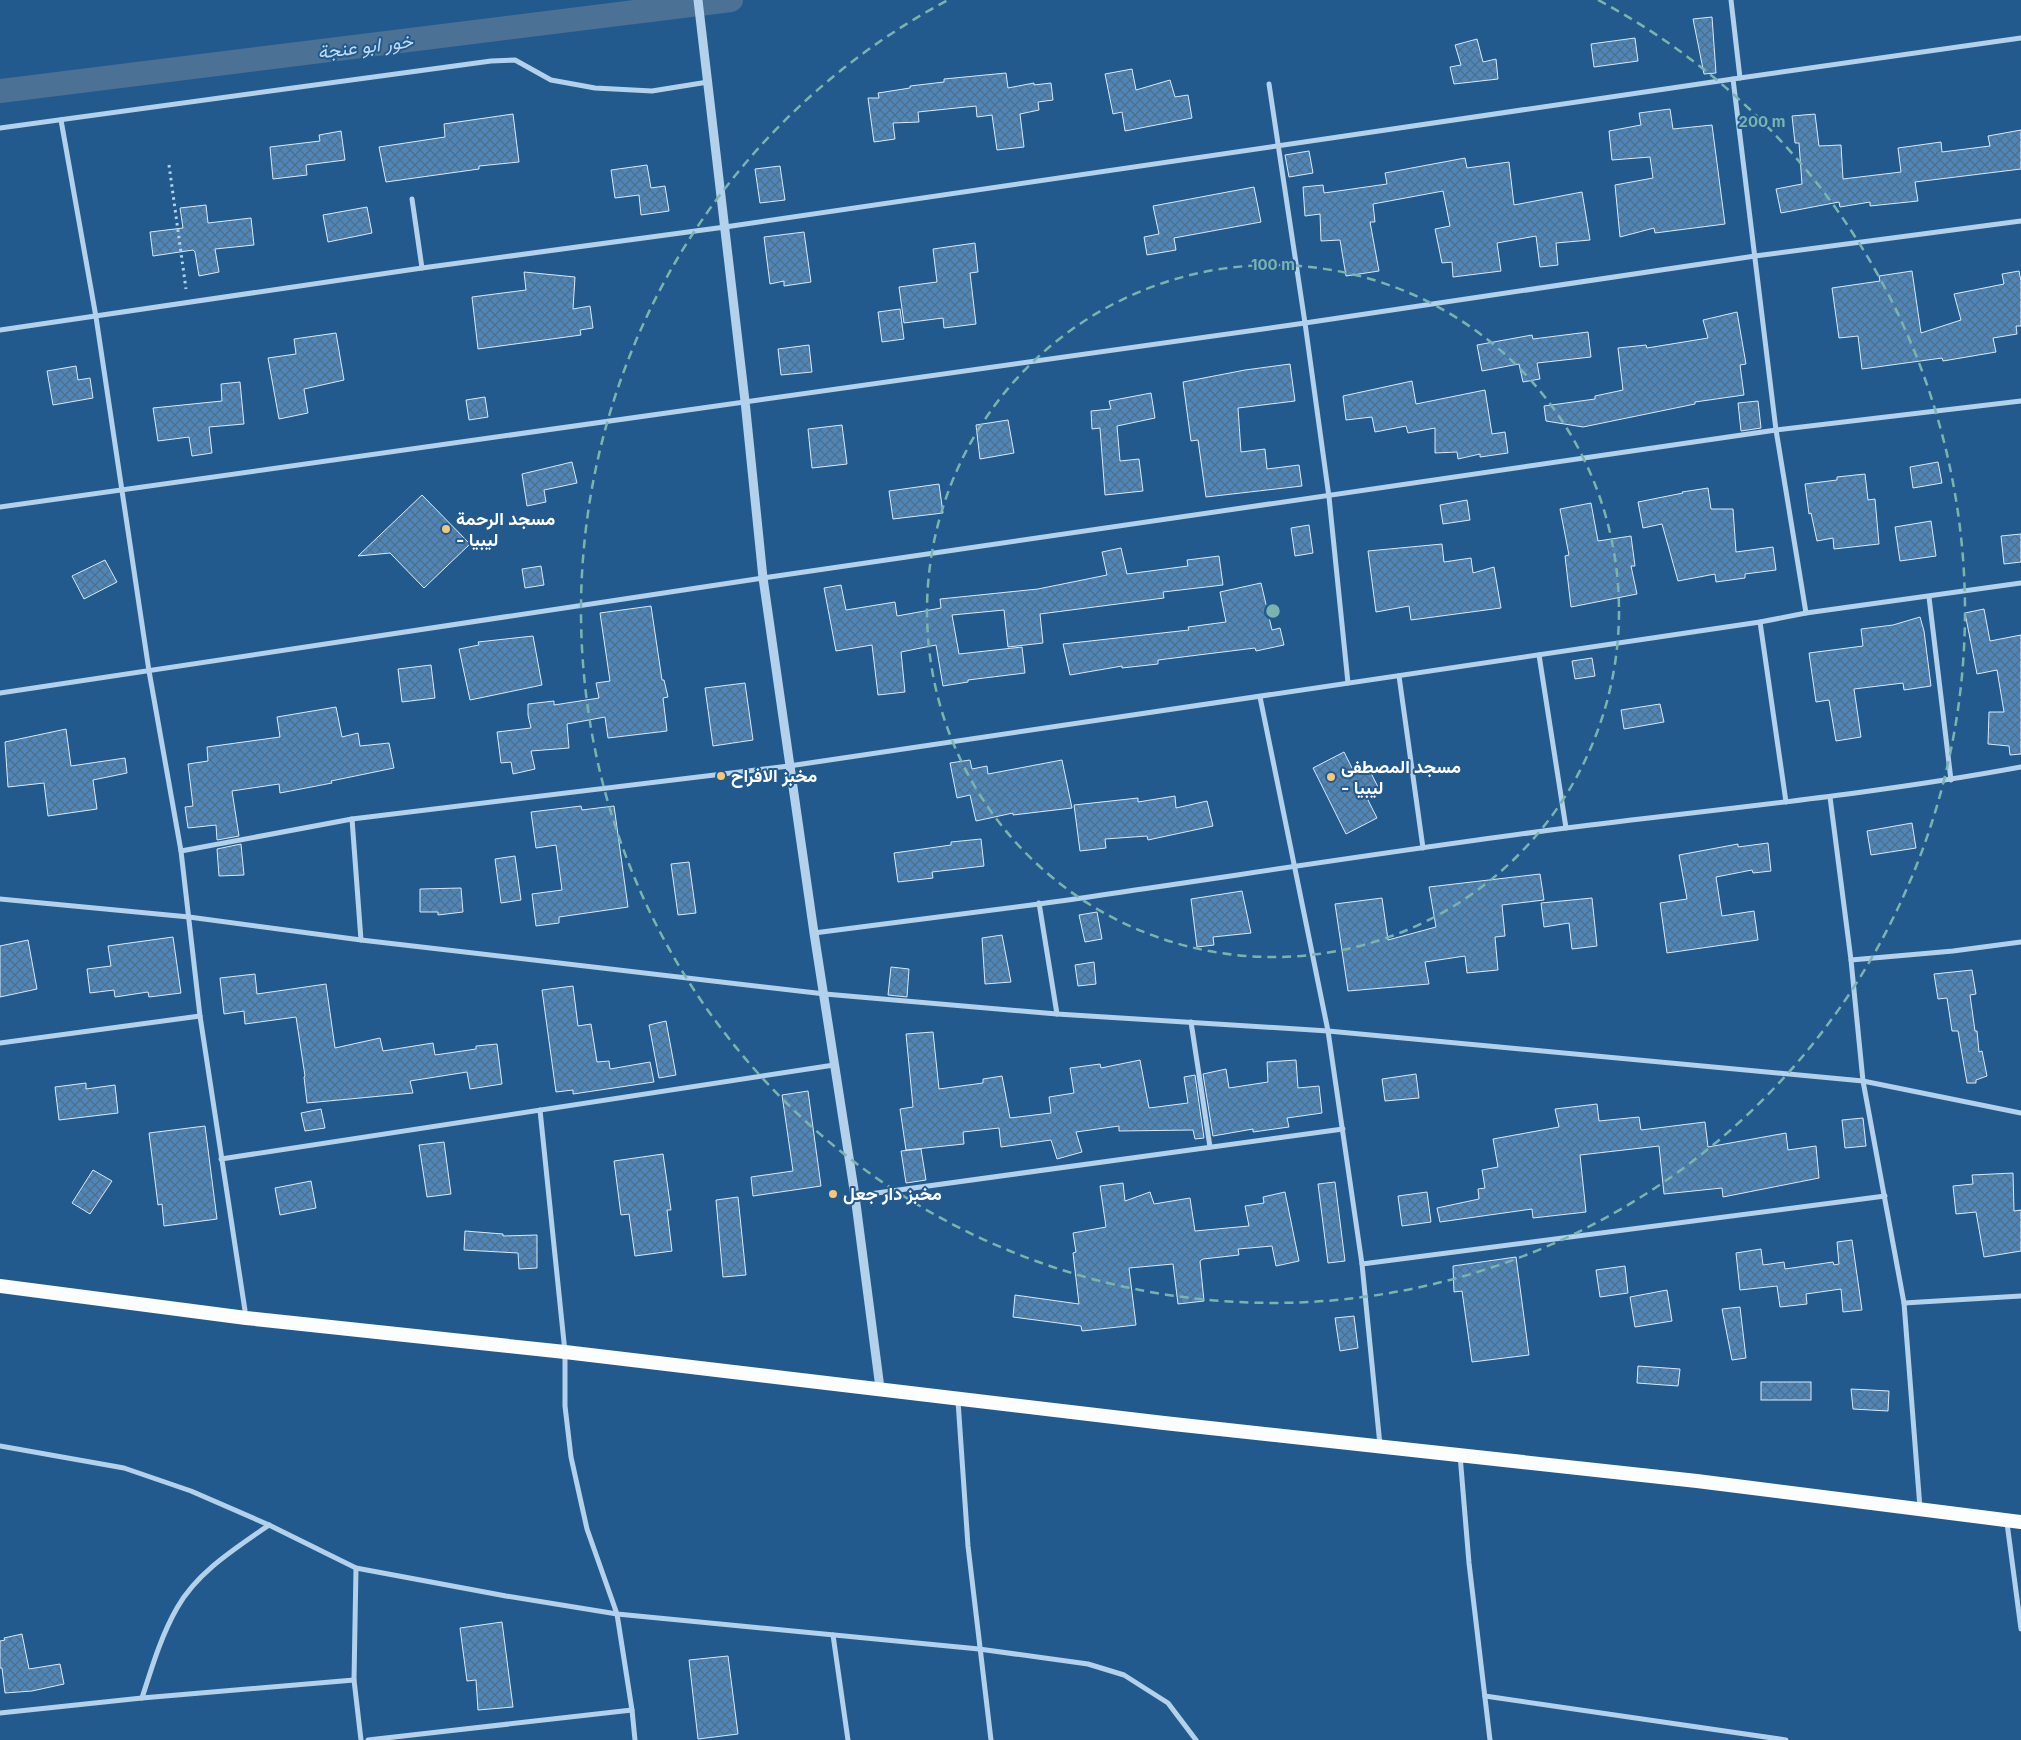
<svg xmlns="http://www.w3.org/2000/svg" width="2021" height="1740" font-family="Inter,Vazirmatn,sans-serif">
	<defs>
		<pattern id="building-cross-hatch" width="8" height="8" patternUnits="userSpaceOnUse" patternTransform="scale(1.25)"><rect width="8" height="8" fill="#5086b7"/><path d="M0 0l8 8M0 8l8-8" fill="none" stroke="#4e6f8c"/></pattern>
	</defs>
	<rect width="100%" height="100%" fill="#235a8e"/>
	<g fill="none" stroke-linecap="round" stroke-linejoin="round">
		<!-- canal -->
		<path stroke="#4b7195" stroke-width="24" d="M0,91L731,0"/>
	</g>
	<!-- building -->
	<g fill="url(#building-cross-hatch)" stroke="#d8e9f8">
		<path d="M1712,17L1716,73L1704,74L1693,19Z"/>
		<path d="M1635,38L1638,61L1594,67L1591,44Z"/>
		<path d="M1477,39L1483,62L1496,59L1498,79L1454,84L1450,67L1461,65L1455,45Z"/>
		<path d="M1132,69L1136,90L1170,80L1175,97L1188,95L1192,118L1125,131L1122,112L1113,114L1105,74Z"/>
		<path d="M1006,73L1008,88L1034,83V85L1051,83L1053,100L1038,102L1039,110L1020,114L1024,147L997,150L992,115L977,117L976,106L918,112L919,122L893,123L895,139L874,142L868,98H879L878,93L910,88V86L944,82V79Z"/>
		<path d="M1670,109L1673,129L1712,125L1725,224L1655,233L1654,228L1620,237L1615,185L1653,178L1650,157L1612,160L1609,131L1641,125L1639,113Z"/>
		<path d="M513,114L519,162L479,166V169L386,182L379,147L445,137L444,124Z"/>
		<path d="M1815,114L1819,146L1841,145L1843,179L1901,172L1898,148L1941,142L1942,152L1990,146L1988,136L2021,130V169L1915,182L1918,201L1870,206V202L1840,207L1839,202L1781,213L1776,189L1802,184L1799,143H1795L1792,116Z"/>
		<path d="M341,131L345,160L306,165L307,175L273,179L270,147L320,141L319,135Z"/>
		<path d="M1309,151L1313,173L1289,177L1285,155Z"/>
		<path d="M1465,158L1467,168L1509,162L1514,205L1582,192L1590,240L1556,243L1558,265L1540,267L1536,236L1497,243L1501,271L1453,277L1452,262L1442,263L1435,229L1450,226L1443,191L1373,204L1375,222H1370L1379,271L1346,276L1340,240L1321,241L1320,214L1305,216L1303,187L1323,185L1324,193L1387,184L1385,173Z"/>
		<path d="M647,165L651,188L665,186L669,211L641,215L639,195L615,198L611,170Z"/>
		<path d="M780,166L785,200L760,203L755,169Z"/>
		<path d="M1254,187L1261,222L1174,238L1176,250L1147,255L1144,237L1159,234L1153,206Z"/>
		<path d="M206,205L208,223L251,218L254,245L215,249L219,272L199,276L195,252L193,250L153,256L150,232L183,228L180,208Z"/>
		<path d="M367,207L372,233L328,242L323,215Z"/>
		<path d="M804,232L811,282L784,286V281L770,284L764,237Z"/>
		<path d="M975,243L978,272L970,273L976,324L944,328L943,318L904,323L899,287L937,282L933,249Z"/>
		<path d="M1912,271L1921,333L1961,320L1954,294L2004,284L2002,274L2019,271L2021,281V326H2016L2017,334L1993,338L1996,352L1943,361L1942,358L1862,369L1858,336L1839,338L1832,288L1880,281L1879,276Z"/>
		<path d="M524,272L575,277L573,309L590,306L593,328L580,330L581,335L478,349L472,297L526,290Z"/>
		<path d="M900,309L904,339L882,342L878,312Z"/>
		<path d="M1737,312L1746,364L1740,365L1744,395L1695,402V404L1583,427L1546,421L1544,406L1595,399V396L1623,390L1618,348L1646,345L1647,348L1708,338L1703,320Z"/>
		<path d="M1588,332L1591,357L1537,363L1540,379L1523,382L1519,364L1482,371L1477,345L1532,335L1533,339Z"/>
		<path d="M336,333L344,380L304,389L308,413L279,419L268,358L296,354L294,339Z"/>
		<path d="M809,345L812,372L781,375L778,349Z"/>
		<path d="M1290,364L1295,401L1238,408L1241,452L1265,449L1267,469L1299,465L1302,486L1206,497L1198,440L1191,441L1183,382L1245,370Z"/>
		<path d="M76,366L78,380L90,378L93,398L53,405L47,371Z"/>
		<path d="M1412,381L1416,404L1485,390L1492,434L1505,432L1508,453L1480,457V454L1458,459L1457,452L1435,453V428L1408,433L1406,426L1375,432L1372,417L1346,420L1343,396Z"/>
		<path d="M240,382L244,424L209,427L212,453L192,456L189,437L158,441L153,408L222,401L221,384Z"/>
		<path d="M1151,393L1155,418L1117,426L1120,461L1139,459L1143,491L1105,495L1100,428L1092,429L1091,411L1111,409L1109,401Z"/>
		<path d="M485,397L488,417L469,420L466,400Z"/>
		<path d="M1758,401L1761,428L1741,431L1738,403Z"/>
		<path d="M1008,420L1014,453L980,459L976,425Z"/>
		<path d="M842,425L847,464L812,468L808,429Z"/>
		<path d="M572,462L577,483L544,490L546,502L527,506L522,474Z"/>
		<path d="M1938,462L1942,483L1913,488L1910,467Z"/>
		<path d="M1865,474L1868,500L1875,499L1879,544L1834,549L1833,538L1817,541L1811,513L1809,514L1805,484L1837,480V477Z"/>
		<path d="M939,484L943,513L893,519L889,491Z"/>
		<path d="M1708,488L1711,509H1733L1736,552L1773,547L1776,570L1745,574V578L1716,582L1715,574L1678,581L1662,524L1643,528L1638,502L1683,493L1682,492Z"/>
		<path d="M422,495L470,544L424,588L390,553L358,556Z"/>
		<path d="M1467,500L1470,520L1443,524L1440,505Z"/>
		<path d="M1591,503L1598,541L1631,536L1635,566H1631L1637,594L1571,607L1565,556L1569,555L1560,509Z"/>
		<path d="M1931,521L1936,556L1900,561L1895,527Z"/>
		<path d="M1309,525L1313,553L1295,556L1291,528Z"/>
		<path d="M2021,534V562L2004,564L2001,536Z"/>
		<path d="M1442,544L1444,562L1471,558L1473,573L1494,567L1501,608L1411,620L1409,606L1376,612L1368,551Z"/>
		<path d="M1121,548L1127,574L1188,566L1187,560L1219,556L1223,585L1163,592L1164,598L1040,614L1043,643L1008,647L1004,610L952,615L959,654L1022,647L1025,673L968,680V682L943,686L936,645L901,652L905,692L878,695L872,645L836,651L824,588L841,585L846,610L895,602L897,616L941,608L940,599L1038,589L1107,575L1102,552Z"/>
		<path d="M105,560L117,582L84,599L72,576Z"/>
		<path d="M541,566L544,585L525,588L522,569Z"/>
		<path d="M1261,583L1272,630L1280,628L1284,645L1256,651L1255,648L1158,660V664L1122,668V666L1070,675L1063,644L1189,630L1188,627L1226,622L1220,592Z"/>
		<path d="M651,606L662,680H664L668,697L663,698L667,731L608,738L605,717L567,724L569,748L531,751L535,769L513,774L511,762L501,763L497,732L531,728L528,715V704L554,701V705L599,698L596,683L610,681L600,613Z"/>
		<path d="M1984,609L1990,641L2021,635V754L2010,755L2009,746L1988,744L1989,712H2004L1997,670L1977,674L1965,613Z"/>
		<path d="M1920,617L1924,631L1931,686L1904,690L1903,683L1854,689L1861,737L1836,741L1829,700L1816,702L1809,653L1863,646L1861,629L1893,625Z"/>
		<path d="M533,636L542,685L470,700L459,649L479,645L478,642Z"/>
		<path d="M1592,658L1595,676L1575,679L1572,661Z"/>
		<path d="M431,665L435,698L402,702L398,669Z"/>
		<path d="M745,683L753,740L713,746L705,688Z"/>
		<path d="M1660,704L1664,722L1624,729L1621,710Z"/>
		<path d="M336,707L342,737L358,733L360,746L389,743L394,768L331,781L332,783L280,793L279,784L232,791L239,836L217,840L216,825L188,828L185,807L193,806L188,764L208,761L207,747L280,737L277,717Z"/>
		<path d="M66,729L71,766L125,758L127,773L93,780L97,809L48,816L44,783L8,787L5,742Z"/>
		<path d="M1344,752L1353,770L1366,763L1380,791L1367,798L1377,818L1346,834L1313,768Z"/>
		<path d="M970,760L972,769L987,766L988,774L1062,760L1072,808L1013,815V813L976,821L970,795L957,798L950,763Z"/>
		<path d="M1175,796L1176,808L1207,801L1213,826L1148,840L1147,836L1105,839L1106,848L1080,851L1074,805L1138,798V802Z"/>
		<path d="M581,806L582,810L614,806L628,907L559,917V923L536,926L532,894L562,890L556,845L536,848L531,812Z"/>
		<path d="M1912,823L1916,848L1871,855L1867,831Z"/>
		<path d="M981,839L984,866L932,872L933,878L898,882L894,853L951,845V842Z"/>
		<path d="M1768,843L1771,871L1753,873L1752,870L1716,877L1722,916L1754,911L1758,940L1667,953L1660,903L1687,899L1679,855L1738,844V847Z"/>
		<path d="M241,844L244,875L219,876L217,849Z"/>
		<path d="M515,856L521,900L501,903L495,859Z"/>
		<path d="M689,862L696,913L678,915L671,864Z"/>
		<path d="M1540,874L1544,900L1502,905L1505,936L1495,937L1498,970L1467,973L1465,956L1425,962L1429,984L1348,991L1335,904L1382,898L1388,940L1436,927L1429,887Z"/>
		<path d="M461,888L463,912L438,915V912H420V889Z"/>
		<path d="M1242,891L1251,933L1213,937L1214,945L1197,947L1191,899Z"/>
		<path d="M1592,898L1597,946L1572,949L1569,923L1544,927L1541,903Z"/>
		<path d="M1097,912L1102,939L1085,942L1079,915Z"/>
		<path d="M1002,935L1011,982L985,984L982,938Z"/>
		<path d="M173,937L181,993L149,997L148,992L115,997L114,990L90,993L87,969L111,966L108,946Z"/>
		<path d="M28,940L37,989L0,997V946Z"/>
		<path d="M1094,962L1096,984L1078,986L1075,965Z"/>
		<path d="M891,967L909,969L907,997L888,995Z"/>
		<path d="M1972,970L1976,994L1970,995L1975,1031H1977L1979,1052L1982,1051L1987,1076L1976,1080V1083H1967L1958,1031H1952L1947,998L1938,999L1934,974Z"/>
		<path d="M255,974L257,994L326,984L335,1048L380,1038L383,1051L433,1043L435,1055L476,1049V1046L497,1044L502,1084L470,1089L467,1072L410,1081L413,1093L307,1103L304,1077L305,1076L296,1017L245,1024L244,1011L224,1014L220,978Z"/>
		<path d="M573,986L578,1026L591,1024L597,1062L609,1061L610,1069L650,1062L654,1082L573,1094V1090L556,1092L542,990Z"/>
		<path d="M666,1021L676,1075L659,1078L649,1025Z"/>
		<path d="M933,1032L939,1089L983,1083V1079L1002,1076L1010,1118L1051,1113L1049,1097L1074,1093L1070,1068L1100,1064L1101,1068L1140,1060L1149,1108L1188,1103L1184,1077L1195,1075L1204,1138L1195,1139L1193,1130L1119,1131V1126L1076,1132L1082,1152L1057,1159L1051,1140L1001,1147L999,1128L963,1132L964,1144L906,1150L900,1109L913,1107L906,1034Z"/>
		<path d="M1296,1060L1298,1088L1319,1086L1322,1113L1287,1118L1289,1127L1253,1132V1129L1213,1136L1203,1074L1226,1069L1229,1088L1268,1082L1267,1062Z"/>
		<path d="M1416,1074L1419,1098L1385,1101L1382,1079Z"/>
		<path d="M86,1083V1089L115,1085L118,1113L59,1120L55,1087Z"/>
		<path d="M808,1091L821,1186L753,1196L751,1177L793,1171L782,1095Z"/>
		<path d="M1597,1104L1599,1121L1639,1117L1641,1130L1705,1122L1708,1147L1786,1133L1788,1150L1816,1146L1819,1178L1723,1197L1722,1188L1664,1194L1659,1146L1580,1155L1586,1212L1533,1218L1532,1209L1440,1222L1437,1208L1479,1199L1478,1189L1485,1188L1482,1170L1498,1167L1493,1139L1559,1127L1555,1109Z"/>
		<path d="M321,1109L325,1128L305,1131L301,1113Z"/>
		<path d="M1863,1118L1866,1146L1845,1148L1842,1120Z"/>
		<path d="M205,1126L217,1219L164,1226L162,1204L158,1205L149,1133Z"/>
		<path d="M444,1142L451,1194L427,1197L419,1145Z"/>
		<path d="M921,1149L926,1180L906,1183L901,1151Z"/>
		<path d="M663,1154L671,1210H667L672,1251L635,1256L629,1214L621,1215L614,1161Z"/>
		<path d="M93,1170L112,1181L90,1214L72,1203Z"/>
		<path d="M2013,1173L2014,1211L2021,1210V1251L1984,1257L1976,1212L1956,1214L1953,1186L1973,1184L1972,1175Z"/>
		<path d="M311,1181L316,1208L280,1215L275,1188Z"/>
		<path d="M1335,1182L1345,1261L1328,1263L1318,1184Z"/>
		<path d="M1123,1183L1125,1201L1150,1192L1154,1204L1190,1198L1195,1231L1249,1226L1245,1206L1264,1203L1263,1197L1285,1192L1299,1261L1276,1266L1272,1246L1238,1249L1239,1255L1203,1259L1200,1261L1204,1301L1178,1304L1173,1264L1129,1268L1136,1325L1082,1331L1081,1326L1013,1317L1015,1295L1079,1304L1073,1253L1076,1252L1073,1233L1106,1227L1100,1186Z"/>
		<path d="M1427,1192L1431,1222L1402,1226L1398,1196Z"/>
		<path d="M738,1197L746,1275L723,1277L716,1200Z"/>
		<path d="M465,1231L503,1234V1236L537,1235V1268L519,1269L518,1253L464,1250Z"/>
		<path d="M1852,1240L1862,1310L1843,1312L1841,1289L1806,1294L1807,1304L1780,1307L1777,1286L1740,1290L1736,1253L1761,1249L1763,1265L1784,1262L1785,1269L1833,1262L1834,1265L1839,1264L1837,1242Z"/>
		<path d="M1516,1257L1529,1355L1472,1362L1462,1291L1454,1292L1453,1266Z"/>
		<path d="M1625,1266L1628,1293L1600,1297L1596,1270Z"/>
		<path d="M1667,1290L1672,1321L1635,1327L1630,1297Z"/>
		<path d="M1740,1307L1746,1358L1732,1360L1722,1309Z"/>
		<path d="M1354,1316L1358,1348L1340,1351L1335,1318Z"/>
		<path d="M1638,1366L1680,1369L1678,1386L1637,1383Z"/>
		<rect x="1761" y="1382" width="50" height="18"/>
		<path d="M1851,1389L1889,1391L1888,1411L1853,1409Z"/>
		<path d="M502,1622L513,1707L478,1710L476,1680L467,1681L460,1628Z"/>
		<path d="M22,1634L29,1669L60,1664L64,1684L32,1691L5,1693L2,1668H0V1641L5,1640L4,1638Z"/>
		<path d="M728,1656L738,1734L698,1739L689,1660Z"/>
	</g>
	<g fill="none" stroke-linecap="round" stroke-linejoin="round">
		<!-- path -->
		<path stroke="#b3d1eb" stroke-width="3" stroke-dasharray="2.5 4" stroke-linecap="butt" d="M169,165L186,289"/>
		<!-- minor -->
		<g stroke="#b3d1eb" stroke-width="5">
			<path d="M1731,0L1740,78"/>
			<path d="M1269,84L1305,323L1329,497L1348,683"/>
			<path d="M61,120L96,317L149,671L181,851L200,1016L246,1317"/>
			<path d="M0,128L491,61L515,60L551,80L595,88L652,91L708,82"/>
			<path d="M412,199L422,268"/>
			<path d="M0,330L422,268L725,227L1733,79"/>
			<path d="M0,507L1305,323L1755,256L2021,221"/>
			<path d="M1929,597L1951,780"/>
			<path d="M1806,613L1776,430L1733,79L2021,38"/>
			<path d="M1760,622L1786,802"/>
			<path d="M1539,655L1566,828"/>
			<path d="M1399,676L1423,848"/>
			<path d="M0,693L763,578L1776,430L2021,401"/>
			<path d="M1260,697L1328,1031L1362,1264L1380,1445"/>
			<path d="M1830,797L1851,960L1863,1081L1904,1303L1920,1508"/>
			<path d="M352,819L361,940"/>
			<path d="M181,851L352,819L789,766L1760,622L1806,613L2021,583"/>
			<path d="M0,899L189,917L361,940L825,994L1057,1014L1328,1031L1863,1081L2021,1113"/>
			<path d="M1039,903L1057,1014"/>
			<path d="M814,933C889,923 964,914 1039,904C1215,879 1390,851 1566,828C1718,809 1870,795 2021,767"/>
			<path d="M1851,960L1953,951L2021,942"/>
			<path d="M1191,1022L1210,1147"/>
			<path d="M0,1043L200,1016"/>
			<path d="M540,1110L565,1352V1406L571,1457L587,1529L617,1614L632,1710L635,1740"/>
			<path d="M221,1159L834,1065"/>
			<path d="M855,1196L1343,1129"/>
			<path d="M1362,1264L1885,1196"/>
			<path d="M1904,1303L2021,1296"/>
			<path d="M958,1401L968,1546L991,1740"/>
			<path d="M0,1446L124,1468L191,1491L269,1525L356,1568L506,1596L617,1614L979,1649L1088,1664L1124,1675L1168,1703L1196,1740"/>
			<path d="M1460,1455L1469,1563L1490,1740"/>
			<path d="M2007,1523L2021,1629"/>
			<path d="M356,1568L354,1680L361,1740"/>
			<path d="M833,1635L848,1740"/>
			<path d="M1485,1696L1786,1740"/>
			<path d="M142,1698C152,1667 161,1636 177,1608C197,1572 236,1548 269,1525"/>
			<path d="M0,1713L142,1698L354,1680"/>
			<path d="M368,1740L632,1710"/>
		</g>
		<!-- tertiary -->
		<path stroke="#b3d1eb" stroke-width="9" d="M698,0L745,401L763,578L814,933L855,1196L880,1388"/>
		<!-- trunk -->
		<path stroke="#fbfdff" stroke-width="14" d="M0,1286L246,1318L565,1352L1164,1423L1697,1481L2021,1522"/>
	</g>
	<!-- distance rings -->
	<g fill="none" stroke="#7bb4af" stroke-width="2.5" stroke-dasharray="9 6">
		<circle cx="1273" cy="611" r="346"/>
		<path d="M1598 0A692 692 0 1 1 948 0"/>
	</g>
	<!-- markers -->
	<g fill="#f6c776" stroke="#235a8e" stroke-width="2">
		<circle cx="446" cy="529" r="5"/>
		<circle cx="721" cy="776" r="5"/>
		<circle cx="1331" cy="777" r="5"/>
		<circle cx="833" cy="1194" r="5"/>
	</g>
	<g text-anchor="middle" stroke-width="4" stroke-linejoin="round" paint-order="stroke">
		<!-- poi labels -->
		<g font-size="18" font-weight="bold" fill="#fff" stroke="#235a8e" text-anchor="start">
			<text x="456" y="525">مسجد الرحمة<tspan x="456" dy="21">- ليبيا</tspan></text>
			<text x="1341" y="773">مسجد المصطفى<tspan x="1341" dy="21">- ليبيا</tspan></text>
			<text x="731" y="782">مخبز الافراح</text>
			<text x="843" y="1200">مخبز دار جعل</text>
		</g>
		<!-- water labels -->
		<g font-size="19" font-style="italic" fill="#bfdaf2" stroke="#235a8e">
			<text transform="translate(365 46) rotate(-7)" y="7">خور ابو عنجة</text>
		</g>
	</g>
	<circle cx="1273" cy="611" r="8" fill="#7bb4af" stroke="#235a8e" stroke-width="2.5"/>
	<g font-size="15" text-anchor="middle" font-weight="bold" fill="#7bb4af" stroke="#235a8e" stroke-width="4" stroke-linejoin="round" paint-order="stroke">
		<text x="1762" y="127">200 m</text>
		<text x="1273" y="270">100 m</text>
	</g>
</svg>
